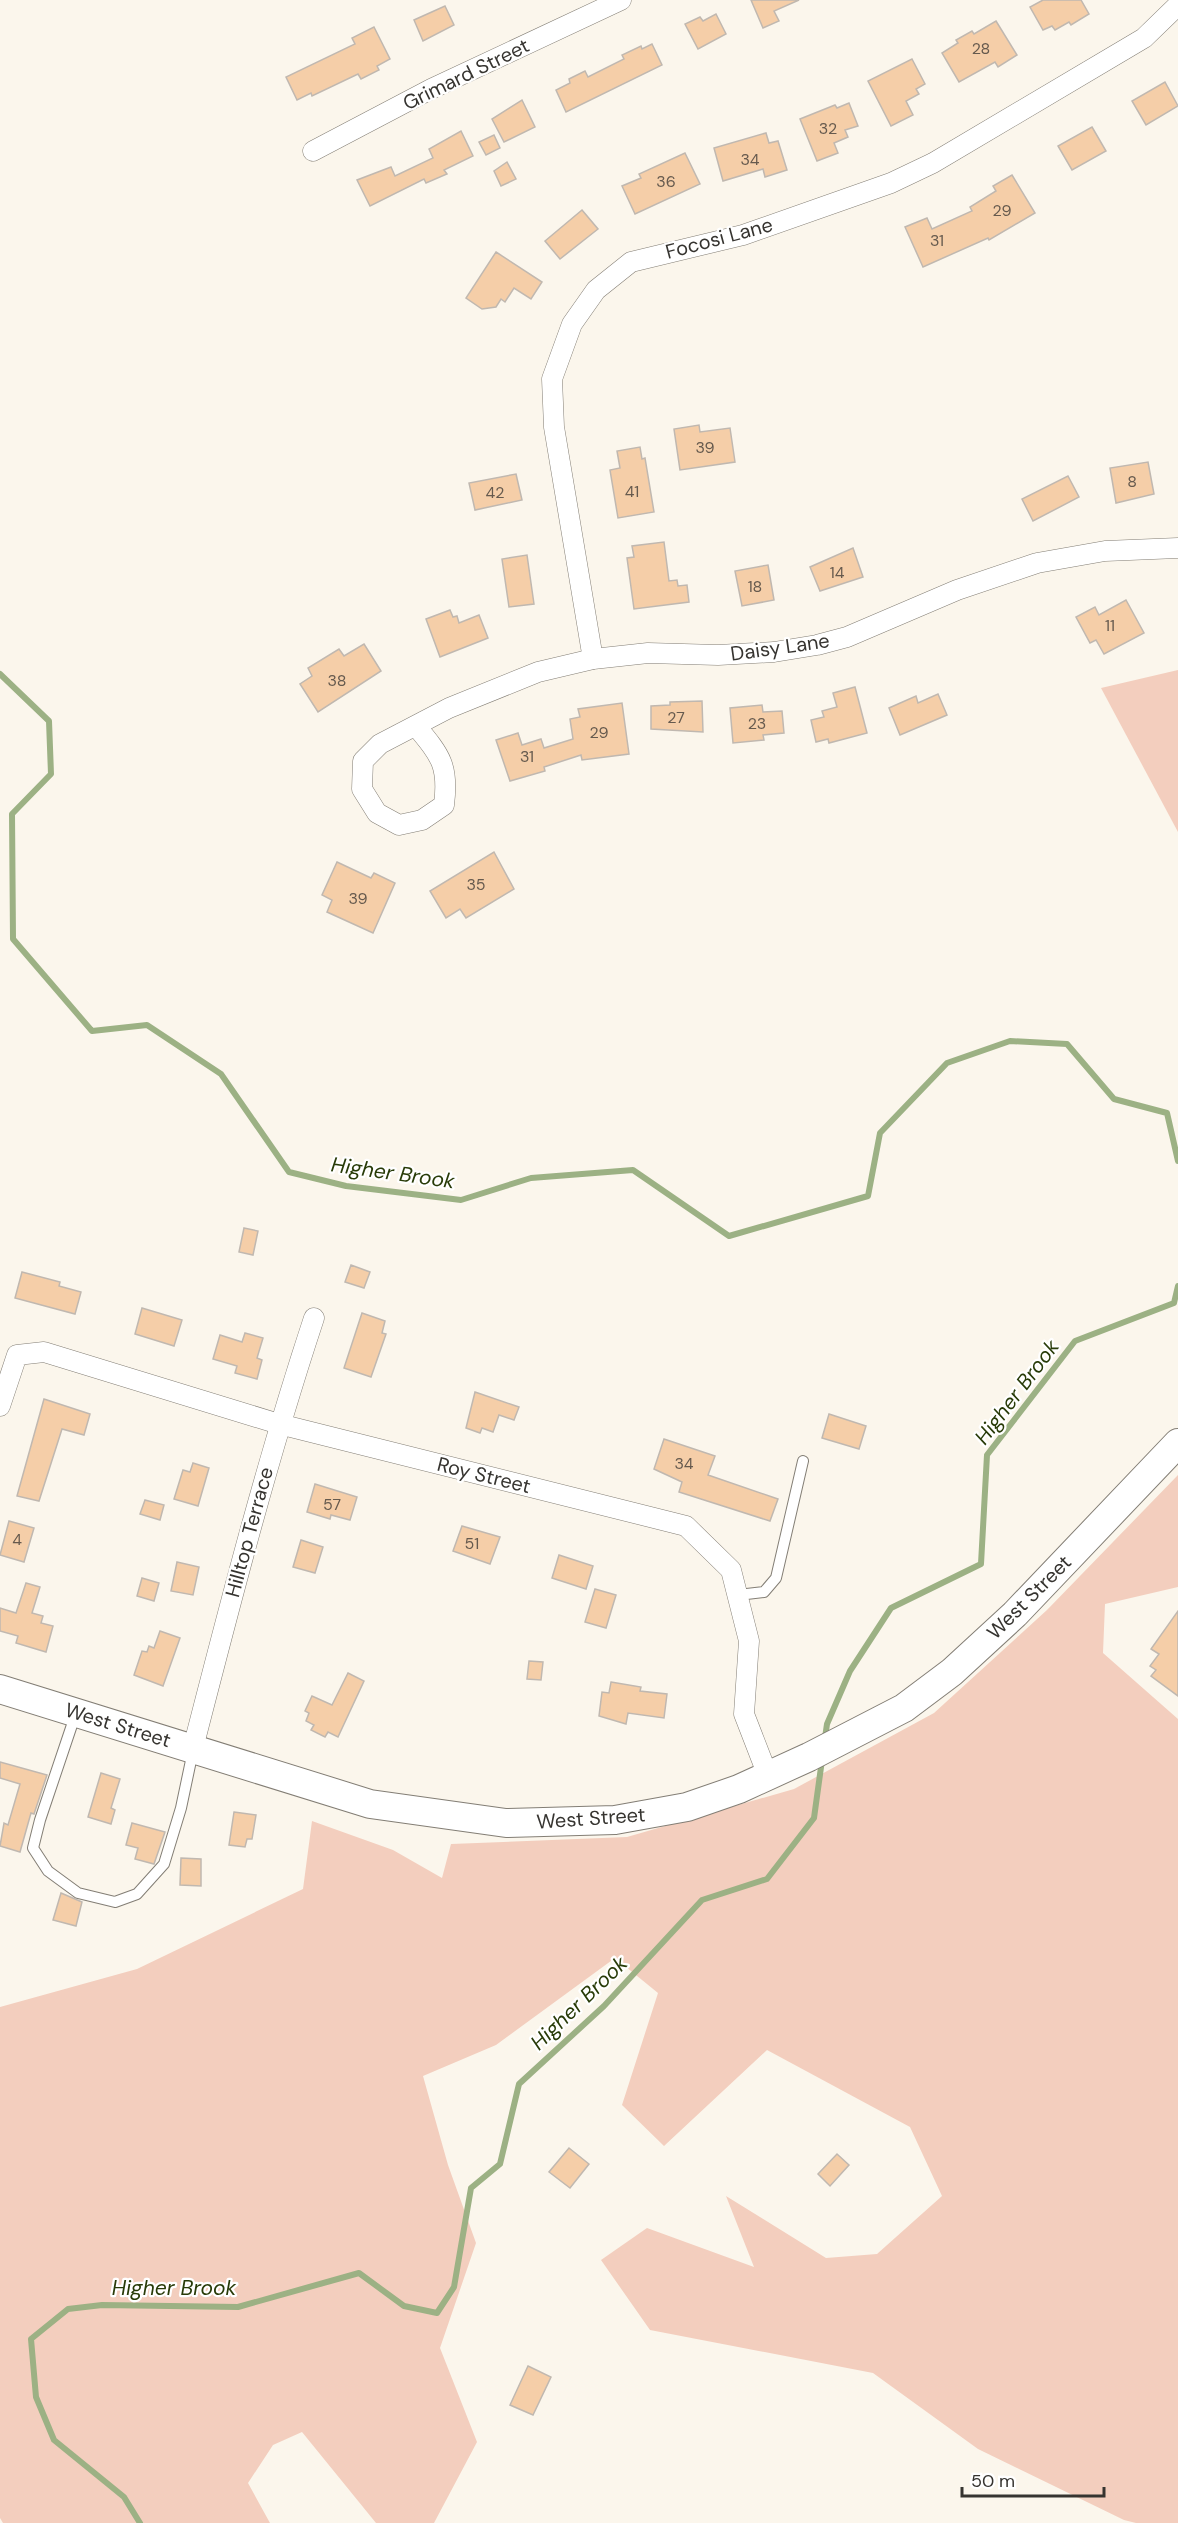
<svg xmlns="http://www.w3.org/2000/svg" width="1178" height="2523" font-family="'DM Sans',sans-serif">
	<rect width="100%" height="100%" fill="#fbf6ec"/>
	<!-- green -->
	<g fill="#f3cebe">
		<path d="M1178,670V832L1101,688Z"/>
		<path d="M1178,1475V1587L1105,1604L1103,1653L1178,1719V2523H1136L1124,2520L978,2449L873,2373L650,2330L601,2260L647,2228L754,2267L726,2196L826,2258L877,2254L942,2196L910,2127L767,2050L664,2146L622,2105L658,1993L615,1958L496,2045L423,2076L448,2165L476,2243L440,2348L477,2442L434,2523H376L302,2432L273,2445L248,2483L270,2523H3L0,2518V2007L137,1969L303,1889L312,1821L393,1850L442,1878L451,1844L627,1837L794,1789L934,1713L1047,1610Z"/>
	</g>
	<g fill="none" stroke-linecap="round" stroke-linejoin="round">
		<!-- stream -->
		<g stroke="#9cb184" stroke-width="6">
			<path d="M0,674L49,721L51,774L12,814L13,939L92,1031L147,1025L221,1074L289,1172L346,1186L461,1200L531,1178L633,1170L729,1236L868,1196L880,1133L947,1063L1010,1041L1067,1044L1114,1099L1167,1113L1178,1161"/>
			<path d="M825,1738L827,1724L850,1671L891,1608L981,1564L987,1455L1075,1341L1174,1303L1178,1286"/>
			<path d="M140,2523L124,2497L54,2440L36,2397L31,2339L68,2309L102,2305L238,2307L359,2273L404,2306L437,2313L454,2287L471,2188L500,2164L519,2084L604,2006L702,1900L767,1879L814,1818L822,1760"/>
		</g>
	</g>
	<!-- building -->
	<g fill="#f5cea8" stroke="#c0b8b0" stroke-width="1.5">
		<path d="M751,0H799L774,11L779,21L763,28Z"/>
		<path d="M1043,0H1081L1089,14L1071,25L1069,22L1055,30L1052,26L1043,30L1030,7Z"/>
		<path d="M445,6L454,25L423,41L414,20Z"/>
		<path d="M716,14L726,34L698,49L685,24L700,17L703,21Z"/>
		<path d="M996,21L1017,55L998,67L995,62L959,82L942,53L958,43L956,40L972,31L974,34Z"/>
		<path d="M374,27L390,59L377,66L379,70L361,79L358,74L312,96L311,93L297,100L286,77L355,44L352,38Z"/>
		<path d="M652,44L662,65L566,112L556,90L570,83L569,79L585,71L588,77L624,59L622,55L641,46L642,49Z"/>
		<path d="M912,59L925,84L916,89L919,94L906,101L913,115L891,126L868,81Z"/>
		<path d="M1165,82L1178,106L1146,125L1132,101Z"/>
		<path d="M522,100L535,127L504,142L492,119Z"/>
		<path d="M849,103L858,126L845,130L848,137L834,143L838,153L817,161L800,119L835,105L837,108Z"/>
		<path d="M1092,127L1106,151L1072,170L1058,146Z"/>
		<path d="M461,131L473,156L444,170L447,174L426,183L424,179L370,206L357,180L391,167L395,176L433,158L429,149Z"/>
		<path d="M766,133L769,143L778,141L787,170L765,177L763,169L723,181L714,148Z"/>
		<path d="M494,135L500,148L486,155L479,142Z"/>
		<path d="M685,153L700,184L635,214L622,186L641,178L639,174Z"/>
		<path d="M507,162L516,179L501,186L494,171Z"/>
		<path d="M1012,175L1035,213L989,240L988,238L923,267L905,227L927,218L932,229L972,211L970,207L996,191L993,186Z"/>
		<path d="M582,210L598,229L560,259L545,241Z"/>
		<path d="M496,252L542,282L531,299L514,288L505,302L501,299L496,307L482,309L466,298Z"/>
		<path d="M699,425L700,432L730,428L735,462L680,470L674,429Z"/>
		<path d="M640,447L642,459L645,458L654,512L618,518L610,470L620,468L617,451Z"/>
		<path d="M1148,462L1154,494L1116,503L1110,468Z"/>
		<path d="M516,474L522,500L475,510L469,483Z"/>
		<path d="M1068,476L1079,497L1033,521L1022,499Z"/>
		<path d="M664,542L669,581L677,580L678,586L687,585L689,602L634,609L627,558L634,557L632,546Z"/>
		<path d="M853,548L863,577L820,591L810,567Z"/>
		<path d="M527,555L534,604L509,607L502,559Z"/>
		<path d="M768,565L774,600L742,606L735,571Z"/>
		<path d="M1126,600L1144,633L1104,654L1096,640L1090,643L1076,617L1095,607L1099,615Z"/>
		<path d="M450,610L453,617L457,616L459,623L479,615L488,638L440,657L426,619Z"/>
		<path d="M364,644L381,671L318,712L300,684L312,676L308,668L339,649L344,656Z"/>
		<path d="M855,687L867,733L829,743L828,739L816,742L811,720L824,717L822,711L837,707L833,693Z"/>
		<path d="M938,694L947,715L900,735L889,708L916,696L918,703Z"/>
		<path d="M702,701L703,732L651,729V706L670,705V702Z"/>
		<path d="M622,703L629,754L582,760L581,755L544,767L545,771L510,781L496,740L518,733L522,745L541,739L544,748L573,739L570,719L580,717L578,709Z"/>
		<path d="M762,705L763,712L782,711L784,733L763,735L764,740L733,743L730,708Z"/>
		<path d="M494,852L514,889L466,918L460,909L446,918L430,891Z"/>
		<path d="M337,862L371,878L374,873L395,883L373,933L327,912L332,900L322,895Z"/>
		<path d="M244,1228L258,1231L253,1255L239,1252Z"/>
		<path d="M351,1265L370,1272L364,1288L345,1282Z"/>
		<path d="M22,1272L60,1282L59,1286L81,1292L75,1314L15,1298Z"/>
		<path d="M142,1308L182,1320L174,1346L135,1334Z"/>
		<path d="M362,1313L385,1321L382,1333L386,1334L371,1377L344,1368Z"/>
		<path d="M245,1333L263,1338L257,1358L262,1360L257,1379L235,1373L237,1366L213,1359L220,1335L242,1342Z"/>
		<path d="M475,1392L519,1407L514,1420L499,1415L493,1432L482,1428L480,1433L466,1428Z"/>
		<path d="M44,1399L90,1414L84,1435L62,1429L39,1501L17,1496Z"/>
		<path d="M829,1414L866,1426L859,1449L822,1438Z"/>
		<path d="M664,1439L715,1456L708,1475L778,1499L770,1521L679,1492L682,1482L654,1469Z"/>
		<path d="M193,1463L209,1468L198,1506L174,1499L183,1470L190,1472Z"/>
		<path d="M315,1484L357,1497L350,1520L331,1515L330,1519L307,1512Z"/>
		<path d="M145,1500L164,1505L160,1520L140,1514Z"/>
		<path d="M9,1521L34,1528L24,1562L0,1555Z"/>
		<path d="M462,1526L500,1537L490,1564L453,1551Z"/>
		<path d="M301,1540L323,1547L315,1573L293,1567Z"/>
		<path d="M559,1555L593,1566L586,1589L552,1578Z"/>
		<path d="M177,1562L199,1567L193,1595L171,1591Z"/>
		<path d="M142,1578L159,1583L154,1601L137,1596Z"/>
		<path d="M26,1583L40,1587L32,1613L43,1616L41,1623L53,1626L46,1652L16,1643L18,1636L0,1631V1608L16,1613Z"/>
		<path d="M595,1589L616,1595L606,1628L585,1622Z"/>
		<path d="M1178,1611V1696L1151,1676L1156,1670L1150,1666L1159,1654L1151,1649Z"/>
		<path d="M160,1631L180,1638L163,1686L134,1675L142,1651L147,1652L149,1646L154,1648Z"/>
		<path d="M529,1661L543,1662L541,1680L527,1679Z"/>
		<path d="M348,1673L364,1681L338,1737L328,1732L325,1737L311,1730L314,1725L306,1721L309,1713L305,1711L312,1696L332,1705Z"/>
		<path d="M611,1682L641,1687L640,1691L667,1694L664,1718L628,1713L626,1724L599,1716L602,1692L609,1693Z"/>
		<path d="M0,1762L47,1775L34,1814L31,1813L20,1852L0,1846L4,1823L8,1825L20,1784L0,1778Z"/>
		<path d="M101,1773L120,1779L111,1808L115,1810L111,1824L88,1817Z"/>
		<path d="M234,1812L256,1815L252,1839H247L245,1847L229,1845Z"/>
		<path d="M132,1823L165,1832L154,1864L135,1859L138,1848L126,1845Z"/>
		<path d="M181,1858L201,1859V1886L180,1885Z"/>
		<path d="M61,1893L82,1902L76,1926L53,1920Z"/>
		<path d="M569,2148L589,2164L570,2188L549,2172Z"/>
		<path d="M837,2154L849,2165L830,2186L818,2174Z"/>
		<path d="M528,2366L551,2377L533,2415L510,2405Z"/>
	</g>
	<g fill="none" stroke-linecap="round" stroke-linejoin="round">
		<!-- lane casing -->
		<g stroke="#837e75" stroke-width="12">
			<g id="lane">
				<path d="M738,1595L764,1592L776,1578L803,1461"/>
				<path d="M76,1713L40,1820L33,1848L48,1871L78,1893L115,1902L137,1894L164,1864L181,1808L193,1751"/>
			</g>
		</g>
		<!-- street casing -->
		<g stroke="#837e75" stroke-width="21">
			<g id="street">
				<path d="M313,151L431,89L621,0"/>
				<path d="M593,659L554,427L552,379L572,324L596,290L631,262L743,235L891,183L933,163L1144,38L1178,5"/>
				<path d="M416,726C441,756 449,766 444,805L422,820L399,825L377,813L362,789L363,761L380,744L449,708L538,672L593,659L648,653L718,655L774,652L817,645L847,637L957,590L1037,563L1105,551L1178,548"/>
				<path d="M0,1406L17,1355L44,1352L279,1424L686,1526L731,1570L749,1641L744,1714L768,1776"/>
				<path d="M193,1748C230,1604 267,1460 314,1318"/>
			</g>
		</g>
		<!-- secondary casing -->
		<g stroke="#837e75" stroke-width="30">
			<path id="secondary" d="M0,1689L370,1804L506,1823L615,1820L687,1807L739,1789L809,1757L904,1708L952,1672L1015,1614L1178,1443"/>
		</g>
		<!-- lane -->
		<use href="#lane" stroke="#fff" stroke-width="10"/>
		<!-- street -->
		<use href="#street" stroke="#fff" stroke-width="20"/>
		<!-- secondary -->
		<use href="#secondary" stroke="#fff" stroke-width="28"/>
	</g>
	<g text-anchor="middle" stroke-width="4.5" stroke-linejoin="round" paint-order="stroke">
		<!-- number labels -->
		<g font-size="16" fill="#665a4e">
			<text x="981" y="54">28</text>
			<text x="828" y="134">32</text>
			<text x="750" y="165">34</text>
			<text x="666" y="187">36</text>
			<text x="1002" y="216">29</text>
			<text x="937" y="246">31</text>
			<text x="705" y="453">39</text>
			<text x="1132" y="487">8</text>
			<text x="632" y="497">41</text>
			<text x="495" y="498">42</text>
			<text x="837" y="578">14</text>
			<text x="755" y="592">18</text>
			<text x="1110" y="631">11</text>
			<text x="337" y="686">38</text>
			<text x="676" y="723">27</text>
			<text x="757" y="729">23</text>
			<text x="599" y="738">29</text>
			<text x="527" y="762">31</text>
			<text x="476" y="890">35</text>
			<text x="358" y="904">39</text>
			<text x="684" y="1469">34</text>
			<text x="332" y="1510">57</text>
			<text x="17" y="1545">4</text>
			<text x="472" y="1549">51</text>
		</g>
		<!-- street labels -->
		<g font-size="20" fill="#363430" stroke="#fff">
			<text transform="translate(466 74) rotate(-26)" y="7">Grimard Street</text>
			<text transform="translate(719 238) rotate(-15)" y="7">Focosi Lane</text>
			<text transform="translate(780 647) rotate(-8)" y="7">Daisy Lane</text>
			<text transform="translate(484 1475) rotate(14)" y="7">Roy Street</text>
			<text transform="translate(249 1532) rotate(-75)" y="7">Hilltop Terrace</text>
			<text transform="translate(1029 1597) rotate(-45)" y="7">West Street</text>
			<text transform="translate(118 1725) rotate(17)" y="7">West Street</text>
			<text transform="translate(591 1818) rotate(-4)" y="7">West Street</text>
		</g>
		<!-- water labels -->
		<g font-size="21" font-style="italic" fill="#283b08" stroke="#fff">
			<text transform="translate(393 1173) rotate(8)" y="7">Higher Brook</text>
			<text transform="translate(1017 1392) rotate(-53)" y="7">Higher Brook</text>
			<text transform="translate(579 2003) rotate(-44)" y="7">Higher Brook</text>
			<text x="174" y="2295">Higher Brook</text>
		</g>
	</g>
	<!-- scale -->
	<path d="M962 2487v9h142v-9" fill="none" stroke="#363430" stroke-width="3"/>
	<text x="971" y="2487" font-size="18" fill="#363430" stroke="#ffffff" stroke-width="4.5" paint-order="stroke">50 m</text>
</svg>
